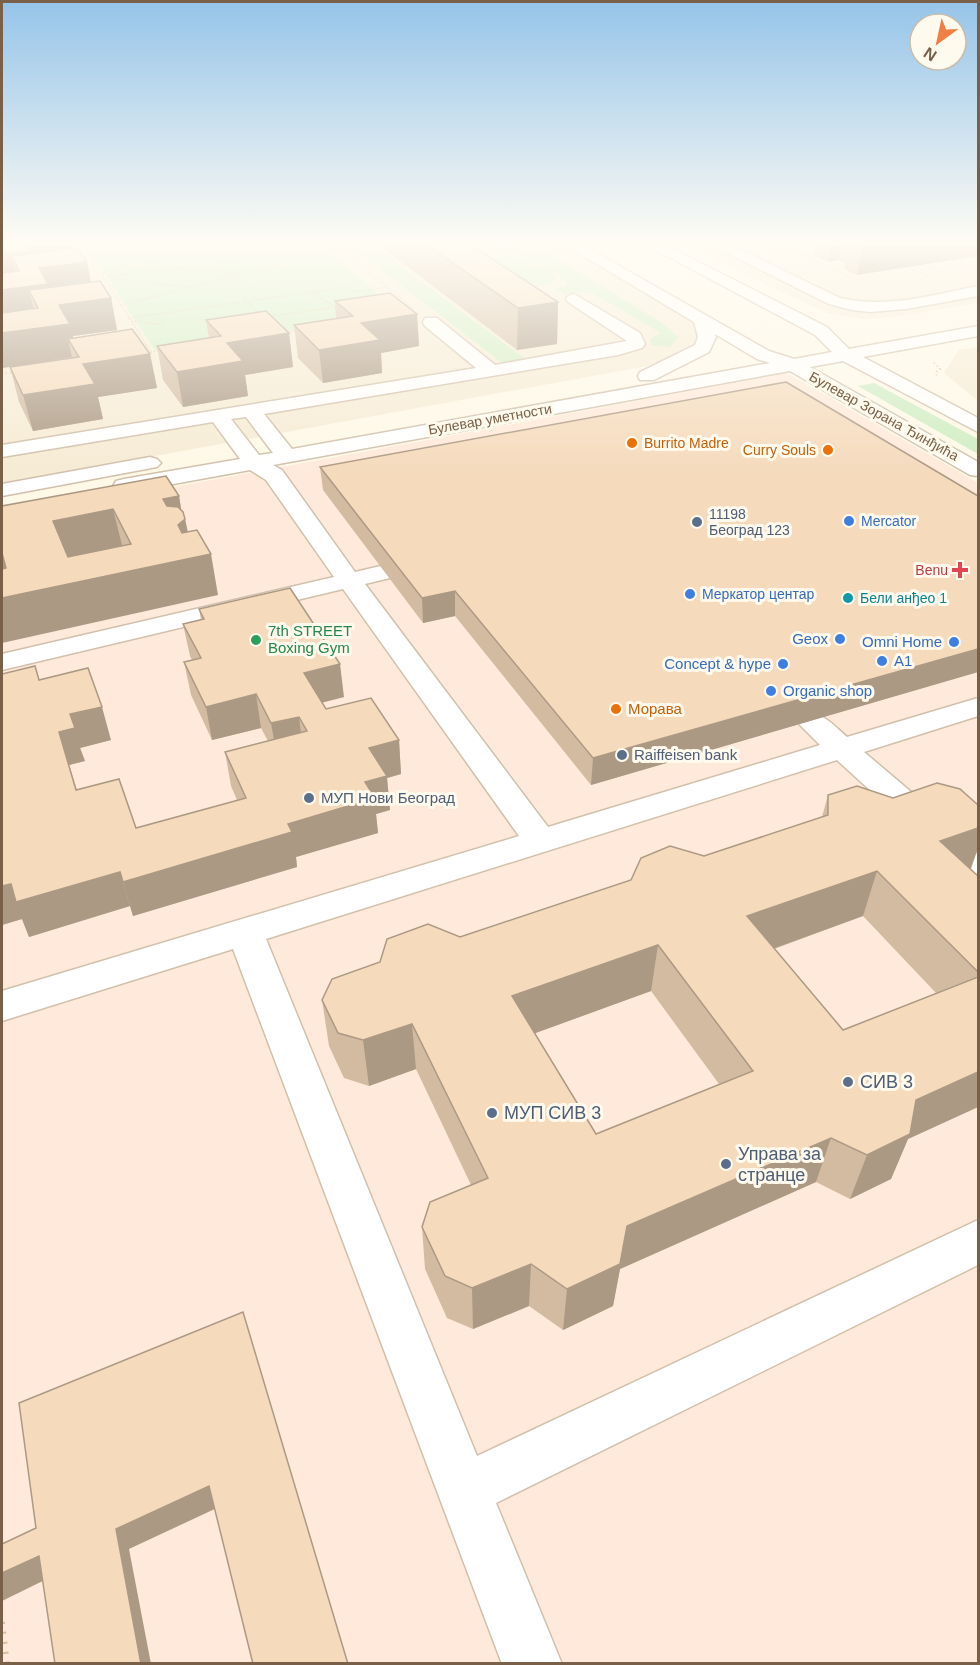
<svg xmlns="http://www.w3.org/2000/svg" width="980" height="1665" font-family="Arial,sans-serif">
	<rect width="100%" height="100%" fill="#fef8e7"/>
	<!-- residential -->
	<g fill="#f6ebd4">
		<path d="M2,243H558L697,323L701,337L688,353L647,366L2,484Z"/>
		<path d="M677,243H978V303L894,317L863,319L827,313Z"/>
		<path d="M978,347V401L944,373L959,350Z"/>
	</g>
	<!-- commercial -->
	<path fill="#ffe9da" d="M787,373L978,483V1663L2,1664V519Z"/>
	<!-- green -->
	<g fill="#cfedc3">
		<path d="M84,243H318L402,314L155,350Z"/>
		<path d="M347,243H370L525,359L502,363Z"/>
		<path d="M481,243H531L662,323L678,337L670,347L651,345L650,339L661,333L589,291L563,294L556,289L567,285L564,279L539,266L537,262L521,255L502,253Z"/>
		<path d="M510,256L532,260V265L552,273L557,279L549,284L531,287L487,258Z"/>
		<path d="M874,383L978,439V454L858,386Z"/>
	</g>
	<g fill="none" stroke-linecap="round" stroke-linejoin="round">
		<!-- minor casing -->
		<g stroke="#d1c0ab" stroke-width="3">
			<g id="minor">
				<path d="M562,243H579L769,351L794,359L832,352L815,335L643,243H661L827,327L849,349L978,326V336L863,357L978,418V432L843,361L810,367L978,462V476L970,475L790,371L273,465L282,470L355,572L385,565L394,567L397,572L394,577L365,584L548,827L820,745L796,721L801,715C822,710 832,724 847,737L978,698V716L864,752L943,819L947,827L943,835L931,838L919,835L837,760L266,939L477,1456L978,1220V1265L496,1503L562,1664H502L233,949L2,1021V991L519,836L343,589L2,670V654L334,577L266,480L250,470L124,493L116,491L113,486L116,481L124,479L240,459L213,422L2,457V445L476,368L425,326L423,322L425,318H437L495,365L627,341L568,302L566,299L568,296L574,294L640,333L645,344L642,348L618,355L264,414L292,449L770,363L757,359L715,334L716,337L709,352L654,380H640L638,376L640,372L695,345L698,337L694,322ZM246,417L273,453L259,455L231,419Z"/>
				<path d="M707,243H726L840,298C886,309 933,295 978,286V296L906,309L870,312L852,310L829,304Z"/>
				<path d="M150,457L157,459L161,463L157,467L2,496V484Z"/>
				<path d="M970,851L978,854V883L966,879L953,863L958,855Z"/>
			</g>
		</g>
		<!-- path-far2 -->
		<g stroke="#dbbd9e" stroke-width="1.5" stroke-dasharray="1 2" stroke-linecap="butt">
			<path d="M82,243L151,352L162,350"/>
			<path d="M159,243L137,260L101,274L221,243"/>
			<path d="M333,243L414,309"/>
			<path d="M775,243L862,282"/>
			<path d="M785,247L811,243"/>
			<path d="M84,248L135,260"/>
			<path d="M151,262L182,268"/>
			<path d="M921,263L947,274"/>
			<path d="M901,265L930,277"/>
			<path d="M198,269L236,273"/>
			<path d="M103,277L342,250"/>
			<path d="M110,278L186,287"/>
			<path d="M314,293L335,307"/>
			<path d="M244,299L260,315"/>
			<path d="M121,305L309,257"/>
			<path d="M266,317L336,307"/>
			<path d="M129,318L349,287L354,292L387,287"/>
			<path d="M132,321L163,325"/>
			<path d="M282,333L299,330"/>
		</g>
		<!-- path-far1 -->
		<g stroke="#dbbd9e" stroke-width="2" stroke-dasharray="1 3" stroke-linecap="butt">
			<path d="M934,363L940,369L936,372L937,377"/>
			<path d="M2,374L14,372"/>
		</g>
		<!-- path -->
		<path stroke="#dbbd9e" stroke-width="6" stroke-dasharray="2 8" stroke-linecap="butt" d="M2,1622L7,1664"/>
		<!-- minor -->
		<use href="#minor" fill="#fff" fill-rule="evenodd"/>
	</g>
	<!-- wall -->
	<g fill="#d3bba2" fill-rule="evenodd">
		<path d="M2,243H71L72,249L91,282L111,298L117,330L73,336V338L150,354L157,388L98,397L103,419L33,431L19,402L10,367L73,358L2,368Z"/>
		<path d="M376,243H468L558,302L557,344L517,350Z"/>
		<path d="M816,243H978L857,275L844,269L845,263L838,260L828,262L814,256Z"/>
		<path d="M978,256V266L976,265Z"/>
		<path d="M335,301L417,314L419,346L381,353L382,373L323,383L298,358L294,325L336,319Z"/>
		<path d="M206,320L289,333L293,367L245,375L248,396L183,407L163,380L157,346L209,338Z"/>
		<path d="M320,467L978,672L591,785L455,616L423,623L323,490Z"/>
		<path d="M179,496L181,510L185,519L188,532L218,595L2,506Z"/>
		<path d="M199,609L344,697L321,703L326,709L399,740L401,774L387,778L390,810L376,814L378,833L296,857L297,867L133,916L130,906L29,937L22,919L2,925V674L35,666L39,679L111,740L80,748L85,761L69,765L77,790L136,828L237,800L231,786L225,752L268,741L261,728L212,740L191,695L184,662L192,660L190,656L183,624L201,620Z"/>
		<path d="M828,795L978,848L971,869L978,876V1107L908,1139L891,1179L850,1199L816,1182L620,1269L613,1306L563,1330L529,1306L473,1329L447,1318L425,1269L422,1227L471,1185L416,1069L369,1086L344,1078L329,1046L322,1000L460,937L822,817ZM863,916L936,993L843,1030L774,949ZM651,991L719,1084L596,1134L535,1033Z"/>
	</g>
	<!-- shaded-wall -->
	<g fill="#ac9984">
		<path d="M24,243H71L74,260L19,271L12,256L19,283L2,285V254Z"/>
		<path d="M831,243H841L838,260L828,262Z"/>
		<path d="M864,243H978V256L857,275Z"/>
		<path d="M87,262L93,292L38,308L29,290L36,318L2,323V290L39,268Z"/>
		<path d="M111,298L117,330L73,336L77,353L68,339L72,357L2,368V333L59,305Z"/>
		<path d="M558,302L557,344L517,350L518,308Z"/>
		<path d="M417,314L419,346L381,353L382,373L323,383L319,350L361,323Z"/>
		<path d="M289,333L293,367L245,375L248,396L183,407L177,372L227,343Z"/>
		<path d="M150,354L157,388L98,397L103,419L33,431L23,395L83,364Z"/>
		<path d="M179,496L183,520L185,519L193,558L211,554L218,595L2,643V598L180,536L163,499Z"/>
		<path d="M113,509L123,549L64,561L53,521Z"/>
		<path d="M2,552L8,572L2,573Z"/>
		<path d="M455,591V616L423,623L422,598Z"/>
		<path d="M978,649V672L591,785L593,758Z"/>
		<path d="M340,664L344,697L308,706L304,673Z"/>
		<path d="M256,694L261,728L212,740L206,707Z"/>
		<path d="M102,707L111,740L80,748L85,761L69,765L87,824L59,732L70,714Z"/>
		<path d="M299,717L303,750L277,757L271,723Z"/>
		<path d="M399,740L401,774L387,778L390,810L376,814L378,833L296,857L297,867L133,916L123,882L288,824L369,748Z"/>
		<path d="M978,828V848L970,870L940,841Z"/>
		<path d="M877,871L863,916L737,962L747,916Z"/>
		<path d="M120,872L130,906L29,937L22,919L2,925V886L11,884Z"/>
		<path d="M658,945L651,991L511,1042L512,996Z"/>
		<path d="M412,1024L416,1069L369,1086L363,1040Z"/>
		<path d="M978,1072V1107L908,1139L891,1179L850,1199L867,1155L916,1100Z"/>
		<path d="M831,1138L816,1182L620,1269L613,1306L563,1330L567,1289L627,1226Z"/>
		<path d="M531,1264L529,1306L473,1329L472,1288Z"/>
		<path d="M209,1486L219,1507L129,1549L151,1664H141L116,1529Z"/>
		<path d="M39,1556L55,1575L2,1601V1573Z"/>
	</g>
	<!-- building -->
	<g fill="#f5dabc" stroke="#ac9984" stroke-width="1.5" fill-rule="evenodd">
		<path d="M2,243H26L31,251L2,254Z"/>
		<path d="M424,243H468L558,302L518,308Z"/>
		<path d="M77,248L87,262L39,268L48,284L2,290V273L19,271L12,256Z"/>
		<path d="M100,281L111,298L59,305L70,324L2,333V313L38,308L29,290Z"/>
		<path d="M390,293L417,314L361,323L380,340L319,350L294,325L353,316L335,301Z"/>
		<path d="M266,311L289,333L227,343L243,361L177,372L157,346L221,336L206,320Z"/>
		<path d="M132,329L150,354L83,364L95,384L23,395L10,367L79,357L68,339Z"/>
		<path d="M786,382L978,496V649L593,758L455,591L422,598L320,467Z"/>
		<path d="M166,476L179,496L163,499L167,506L178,507L183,512L185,519L178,525L182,533L197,530L211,554L2,598V569L6,568L2,553V506ZM113,509L131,544L68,557L53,521Z"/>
		<path d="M290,588L340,664L304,673L326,709L371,698L399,740L369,748L387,776L365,782L375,798L288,824L292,832L123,882L120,872L16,902L11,884L2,886V674L35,666L39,680L88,668L102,707L70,714L75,728L59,732L76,790L119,779L136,828L246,798L225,752L307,731L299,717L271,723L256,694L206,707L184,662L201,658L183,624L204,619L199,609Z"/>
		<path d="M937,783L960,789L978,805V828L940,841L978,876V972L877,871L747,916L843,1030L978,977V1072L916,1100L910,1134L867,1155L831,1138L627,1226L620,1264L567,1289L531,1264L472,1288L445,1276L422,1227L430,1202L488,1178L412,1024L363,1040L338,1033L322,1000L332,979L380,962L387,939L428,924L460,937L631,880L641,858L670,846L704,856L828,815V795L857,786L893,798ZM658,945L753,1071L596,1134L512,996Z"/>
		<path d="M243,1312L348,1664H253L209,1486L116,1529L141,1664H55L39,1556L2,1573V1544L36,1528L19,1403Z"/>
	</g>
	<!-- sky -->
	<linearGradient id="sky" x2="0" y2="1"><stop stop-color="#95c4e9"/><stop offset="0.51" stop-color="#fffcf4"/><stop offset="1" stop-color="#fffcf4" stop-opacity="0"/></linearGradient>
	<rect width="980" height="476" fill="url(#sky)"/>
	<!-- markers -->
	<g fill="#e8710a" stroke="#fffaee" stroke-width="2">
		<circle cx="632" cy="443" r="6"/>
		<circle cx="828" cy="450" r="6"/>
		<circle cx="616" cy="709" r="6"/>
	</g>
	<g fill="#3f7fe0" stroke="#fffaee" stroke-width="2">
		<circle cx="849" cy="521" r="6"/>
		<circle cx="690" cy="594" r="6"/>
		<circle cx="840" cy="639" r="6"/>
		<circle cx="954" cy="642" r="6"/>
		<circle cx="882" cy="661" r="6"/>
		<circle cx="783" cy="664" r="6"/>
		<circle cx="771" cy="691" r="6"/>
	</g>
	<g fill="#5c6f8a" stroke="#fffaee" stroke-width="2">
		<circle cx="697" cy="522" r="6"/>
		<circle cx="622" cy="755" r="6"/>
		<circle cx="309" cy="798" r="6"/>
		<circle cx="848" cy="1082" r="6"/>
		<circle cx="492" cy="1113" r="6"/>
		<circle cx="726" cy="1164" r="6"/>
	</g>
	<path fill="#e0444e" stroke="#fffaee" stroke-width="2" d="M957 561h6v6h6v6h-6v6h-6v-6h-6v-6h6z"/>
	<circle fill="#0f9aa8" stroke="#fffaee" stroke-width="2" cx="848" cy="598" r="6"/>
	<circle fill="#2e9e5b" stroke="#fffaee" stroke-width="2" cx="256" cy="640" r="6"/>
	<g text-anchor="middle" stroke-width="6" stroke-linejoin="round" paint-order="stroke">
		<!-- far-street labels -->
		<g font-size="14" fill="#7a6048" stroke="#fffaee">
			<text transform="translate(884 416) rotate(29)" y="5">Булевар Зорана Ђинђића</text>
			<text transform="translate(490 419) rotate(-10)" y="5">Булевар уметности</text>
		</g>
		<!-- far-food labels -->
		<g font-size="14" fill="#c56008" stroke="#fffaee" text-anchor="start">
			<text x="644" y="448">Burrito Madre</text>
			<text x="816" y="455" text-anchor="end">Curry Souls</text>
		</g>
		<!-- far-service labels -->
		<g font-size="14" fill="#4e5e75" stroke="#fffaee" text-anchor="start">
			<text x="709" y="519">11198<tspan x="709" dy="16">Београд 123</tspan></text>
		</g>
		<!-- far-shop labels -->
		<g font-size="14" fill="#366cbe" stroke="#fffaee" text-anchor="start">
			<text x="861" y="526">Mercator</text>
			<text x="702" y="599">Меркатор центар</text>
		</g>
		<!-- far-health labels -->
		<g font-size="14" fill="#be3a42" stroke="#fffaee" text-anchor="end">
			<text x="948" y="575">Benu</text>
		</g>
		<!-- far-culture labels -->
		<g font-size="14" fill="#0d838f" stroke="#fffaee" text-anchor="start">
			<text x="860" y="603">Бели анђео 1</text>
		</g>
		<!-- leisure labels -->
		<g font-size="15" fill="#27864d" stroke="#fffaee" text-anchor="start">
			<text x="268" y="636">7th STREET<tspan x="268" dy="17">Boxing Gym</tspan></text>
		</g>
		<!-- shop labels -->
		<g font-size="15" fill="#366cbe" stroke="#fffaee" text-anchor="end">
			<text x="828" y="644">Geox</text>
			<text x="942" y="647">Omni Home</text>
			<text x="894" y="666" text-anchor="start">A1</text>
			<text x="771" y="669">Concept &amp; hype</text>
			<text x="783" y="696" text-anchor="start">Organic shop</text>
		</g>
		<!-- food labels -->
		<g font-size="15" fill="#c56008" stroke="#fffaee" text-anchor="start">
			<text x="628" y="714">Морава</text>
		</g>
		<!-- service labels -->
		<g font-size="15" fill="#4e5e75" stroke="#fffaee" text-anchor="start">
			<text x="634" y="760">Raiffeisen bank</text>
			<text x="321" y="803">МУП Нови Београд</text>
		</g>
		<!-- near-service labels -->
		<g font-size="18" fill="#4e5e75" stroke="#fffaee" text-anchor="start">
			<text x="860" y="1088">СИВ 3</text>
			<text x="504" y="1119">МУП СИВ 3</text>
			<text x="738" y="1160">Управа за<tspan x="738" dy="21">странце</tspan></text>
		</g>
	</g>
	<!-- border -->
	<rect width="980" height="1665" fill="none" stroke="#7a6048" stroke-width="6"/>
	<!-- north arrow -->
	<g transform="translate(938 42) rotate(213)"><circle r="28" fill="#fffaee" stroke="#cabcac" stroke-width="1.5"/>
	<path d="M0-4.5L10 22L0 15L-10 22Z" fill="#f07f43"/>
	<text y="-9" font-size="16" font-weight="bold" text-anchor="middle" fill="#7a6048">N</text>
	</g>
</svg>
